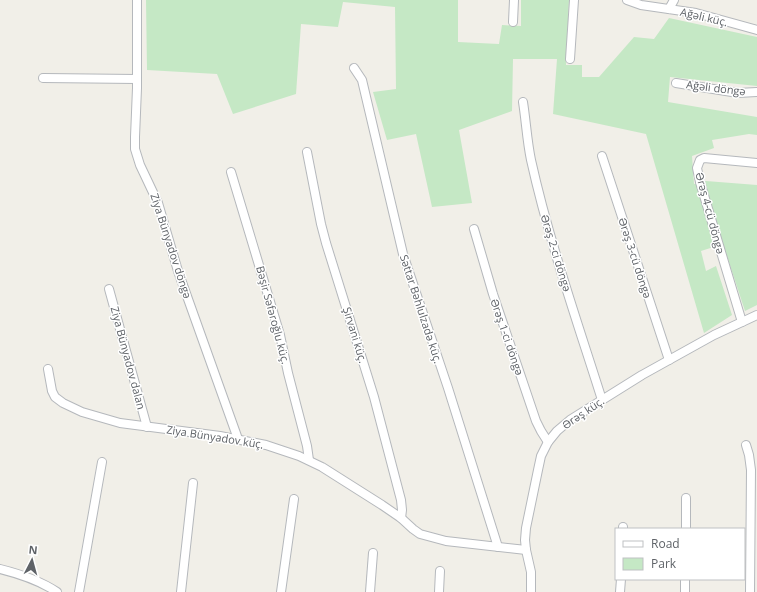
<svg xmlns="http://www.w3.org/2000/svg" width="757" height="592" font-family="'Open Sans',sans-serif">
	<rect width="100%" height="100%" fill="#f1efe8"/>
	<!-- green -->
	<path fill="#c5e8c5" d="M146,0H458V42L499,44L502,25L521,26V0H569L566,65H582V77H599L634,37L654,39L669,18L757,37V86L670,77L668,102L757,117V135L749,134L712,140L714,148L692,156L694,184L706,181L757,185V305L745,311L723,244L701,251L706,271L716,266L732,315L704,333L646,134L553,114L557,59H513L512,111L459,130L472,203L432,207L416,134L387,140L373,92L396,89L395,7L343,2L338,27L301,24L296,94L233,114L217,74L147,70Z"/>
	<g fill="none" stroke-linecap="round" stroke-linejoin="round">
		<!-- street casing -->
		<g stroke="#b5b8bc" stroke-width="10">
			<g id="street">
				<path d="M137,0V88L135,137V149L140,165L158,203L178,271L238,439"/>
				<path d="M627,0L641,5L696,13L757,30"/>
				<path d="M669,9L674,0"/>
				<path d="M513,22L514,0"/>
				<path d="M570,59L574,0"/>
				<path d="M354,68L362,80L403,254L448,388L498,547"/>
				<path d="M43,78L137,79"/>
				<path d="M676,83L738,93L757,92"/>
				<path d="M523,102C526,121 527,141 531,160C549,241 577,321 602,400"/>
				<path d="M307,152L321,224L326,243L374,397L401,500L402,510L401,518"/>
				<path d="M602,156L669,360"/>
				<path d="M231,172L280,335L288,373L307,446L309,460"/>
				<path d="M474,229L493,294L536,421L541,431L548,442"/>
				<path d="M109,289L147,427"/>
				<path d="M742,322L700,182L697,168L700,160L704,158L757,163"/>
				<path d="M48,369L52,391L55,397L63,403L82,412L120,423L220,436L266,445L299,456L322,467L382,505L401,518L413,529L420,534L446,541L526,550"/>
				<path d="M746,445L749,455L751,470L750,592"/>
				<path d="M623,529V527"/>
				<path d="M686,529V498"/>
				<path d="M0,569C20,574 39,580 57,592"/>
				<path d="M79,592L102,462"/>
				<path d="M181,592L193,483"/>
				<path d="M281,592L294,499"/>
				<path d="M370,592L373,553"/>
				<path d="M439,592L440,571"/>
				<path d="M531,592V572L526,550L525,540L526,528L538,470L541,456L548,442L557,431L570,420L642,375L714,335L757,315"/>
				<path d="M620,592L621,579"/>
				<path d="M685,592V579"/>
			</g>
		</g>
		<!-- street -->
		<use href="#street" stroke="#fff" stroke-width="8"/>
	</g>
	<g text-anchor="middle" stroke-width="3" stroke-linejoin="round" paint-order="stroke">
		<!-- street labels -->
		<g font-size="11" fill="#5f6368" stroke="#fff">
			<text transform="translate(704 17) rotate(13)" y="4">Ağəli küç.</text>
			<text transform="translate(716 88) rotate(7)" y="4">Ağəli döngə</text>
			<text transform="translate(710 213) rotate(75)" y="4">Ərəş 4-cü döngə</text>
			<text transform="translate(171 246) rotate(72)" y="4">Ziya Bünyadov döngə</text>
			<text transform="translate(556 253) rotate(73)" y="4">Ərəş 2-ci döngə</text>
			<text transform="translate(635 258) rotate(72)" y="4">Ərəş 3-cü döngə</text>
			<text transform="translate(421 309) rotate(72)" y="4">Səttar Bəhlulzadə küç.</text>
			<text transform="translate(273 315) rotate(75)" y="4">Bəşir Səfəroğlu küç.</text>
			<text transform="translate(355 335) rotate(73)" y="4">Şirvani küç.</text>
			<text transform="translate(507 337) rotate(71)" y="4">Ərəş 1-ci döngə</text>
			<text transform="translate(128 358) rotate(75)" y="4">Ziya Bünyadov dalan</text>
			<text transform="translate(583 413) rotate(-34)" y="4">Ərəş küç.</text>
			<text transform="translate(215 437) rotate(9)" y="4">Ziya Bünyadov küç.</text>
		</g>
	</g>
	<!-- legend -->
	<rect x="615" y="528" width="130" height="52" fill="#ffffff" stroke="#bfc1c3"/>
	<rect x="623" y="541" width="20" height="6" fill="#ffffff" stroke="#bfc1c3"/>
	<text x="651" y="548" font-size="12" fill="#5f6368">Road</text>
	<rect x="623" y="558" width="20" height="12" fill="#c5e8c5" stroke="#bfc1c3"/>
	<text x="651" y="568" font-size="12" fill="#5f6368">Park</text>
	<!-- north arrow -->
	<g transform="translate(32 560) rotate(6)" stroke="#ffffff" stroke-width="3" paint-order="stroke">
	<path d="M0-3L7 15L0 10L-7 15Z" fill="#5f6368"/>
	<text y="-6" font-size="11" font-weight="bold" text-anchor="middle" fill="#5f6368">N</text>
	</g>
</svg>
